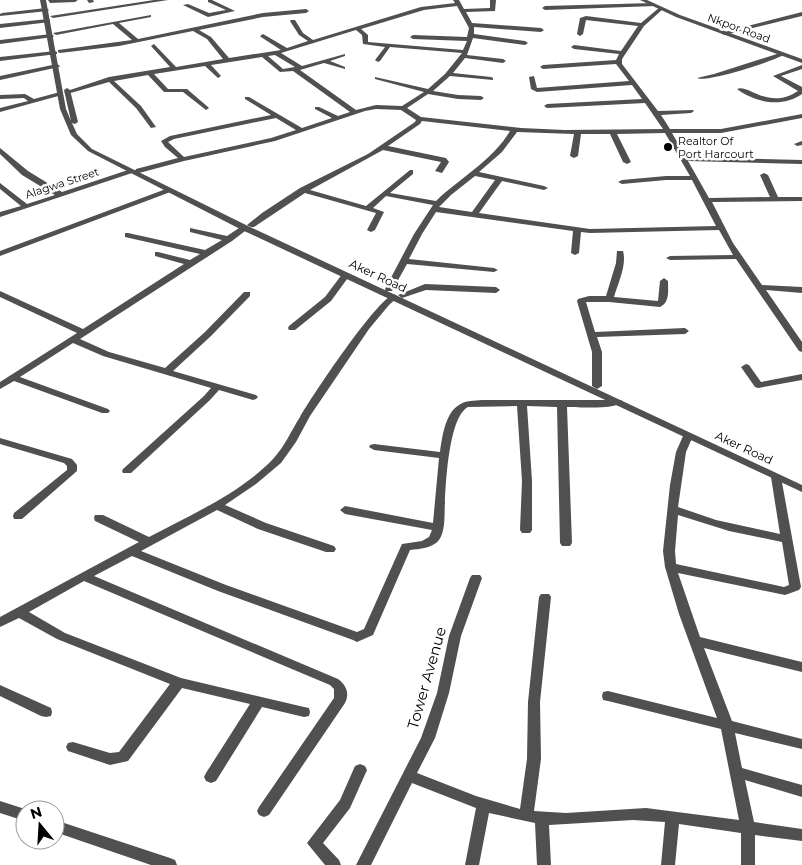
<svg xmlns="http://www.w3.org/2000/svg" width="802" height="865" font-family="Montserrat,sans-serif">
	<rect width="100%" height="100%" fill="#fff"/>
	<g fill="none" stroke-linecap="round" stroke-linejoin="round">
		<!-- minor -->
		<g fill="#505050" fill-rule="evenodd">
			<path d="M48,0H78L75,2L50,3Z"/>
			<path d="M87,0H93L94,2L89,3Z"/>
			<path d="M154,0H168L53,18L50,16Z"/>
			<path d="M208,0H212L235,11L208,17L183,5L188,4L209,13L226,10L208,2Z"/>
			<path d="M453,0H459L464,9L490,8V0H496L495,11L466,12L472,23L541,28L544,30L541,32L474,27V34L525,41L528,43L525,45L473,38L467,55L503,59L506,61L503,63L465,58L453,73L491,77L493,78V80L450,76L433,91L458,95L481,96L484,98L481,100L458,99L428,94L407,108L421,117L521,128L565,130L663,129L645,103L547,108L544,106L547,104L642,99L632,85L537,92L531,89L529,77L534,76L537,88L629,81L616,64L543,69L540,67L543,65L616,60L619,54L574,49L571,47L574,45L621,51L638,26L586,20L583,34L580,36L577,34L580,18L586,16L641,23L660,7L663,9L644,26L622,59V64L658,111L693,110L694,111L691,113L661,115L670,129H721L802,114V118L721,133H672L686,157L802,160V164L688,161L709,198L770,197L760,175L764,173L768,175L778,197H802V201L712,202L733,243L762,285L802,287V293L766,290L802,342V352L799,351L736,259L670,260L666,258L670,256L733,255L719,230L590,233L581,232L579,253L575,255L571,253L573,231L436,212L422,234L409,259L494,268L498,270L494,272L407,264L392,291H386L385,289L414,234L433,205L386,196L373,208L384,212L375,230L371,232L367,230L376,213L305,193L254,227H251L247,225L262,213L300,188L368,154L415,122L416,120L401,110L376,109L365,111L275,141L184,161L139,173L135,171L136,169L178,158L165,147L161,141L170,136L271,115L245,99V97H249L302,128L332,118L315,109V107H319L338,116L350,112L293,71L280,72L262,57L211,65L221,76L218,78L205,66L154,74L168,89H187L208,107L209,108L206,110L183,92H164L148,75L114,81L141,106L156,127L151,128L136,108L109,82L67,94L64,92L109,77L170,67L151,46L154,44L176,67L223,59L207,39L193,31L119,46L60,53L58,52V50L132,40L113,24L56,35L53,33L151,15V17L119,23L138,39L263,13L306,9L309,11L306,13L263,17L199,30L211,37L229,58L281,50L261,37L260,36L263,34L287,48L308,41L299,35L290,21L291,20H295L303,33L313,40L421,7L455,3ZM457,6L469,28L467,37L413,35L410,37L413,39L467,41L463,50L368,42V35L361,29L424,10ZM356,30L362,35L363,44L385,47L375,60L378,62L380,61L390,47L462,53L445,74L428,89L375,77V79L424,92L402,106L376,105L356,110L300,70L324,63L345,69V67L330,61L345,56V54L302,66L281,53ZM275,55L295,67L283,69L268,56ZM276,118L296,130L271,138L184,157L168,142L174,139ZM422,121L510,131C492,161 461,177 436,201L390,193L413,174V170H410L366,206L310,190L383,150L441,162L435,171L442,173L449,162L446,158L388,146L420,124ZM517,132L574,134L570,156L574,158L578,156L581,134H610L623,162L627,164L631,162L617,134L665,133L690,176H666L622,180L618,182L622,184L666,180H692L716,226L590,229L479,213L502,181L544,190L548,188L544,186L479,172L502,152ZM475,176L495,180L472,212L439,207L451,195Z"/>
			<path d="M653,3L656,5L655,6L545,10L542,8L545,6Z"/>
			<path d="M46,8L49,10L48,11L0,16V14L2,13Z"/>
			<path d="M802,12V16L724,35L721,33Z"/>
			<path d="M48,19L50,20V22L0,28V24Z"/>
			<path d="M51,34L54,36L53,37L0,44V40Z"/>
			<path d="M55,51L57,52V54L0,61V57Z"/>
			<path d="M780,53L785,54C775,61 706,83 697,78L714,74Z"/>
			<path d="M57,64L60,66L59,67L0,80V76Z"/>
			<path d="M802,65V69L781,76L802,87V94C782,108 756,103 737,89C748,83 768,111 798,91L773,76Z"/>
			<path d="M60,92L62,93V95L0,112V108L28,101L24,98L0,99V95L25,94L34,99Z"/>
			<path d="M802,141V145L797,146L794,144Z"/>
			<path d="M0,148L28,171L62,192L128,170L135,172L0,217V212L21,206L0,189V183L27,204L55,195L22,175L0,154Z"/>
			<path d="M166,189H169L173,191L0,256V251Z"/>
			<path d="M242,226H248L249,228L232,241L80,339L109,352L165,368L205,332L244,292H250V296L211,336L173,371L256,395L258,397L256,399L253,400L219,390L210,400L131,473H123L122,471L123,469L204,396L211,388L103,356L73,343L20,377L108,409L110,411L108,413H102L14,381L0,389V382L77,333L0,297V291L83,329L184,264L155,256V252H158L190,260L200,254L125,237V233H128L205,250L222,240L190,232V228L227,236Z"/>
			<path d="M617,251H623C627,265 618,283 614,297L658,301L660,281L664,278L668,281C668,291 670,302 660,307L609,302H586L595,332L685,328L689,331L685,334L597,337L602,352V386L597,389L592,386V352L577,301L578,299L589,296H606L616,263Z"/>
			<path d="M343,273H346L350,275L331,301L295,330H289L288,328L289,326L325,297Z"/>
			<path d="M425,284L496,287L500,290L496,293L426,290L402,298L398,295Z"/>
			<path d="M394,294L398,297L389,305L369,329L310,416L296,442L281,463L256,484L225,505L266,523L334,546L336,549L334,552H326L258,529L217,510L141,551L226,585L357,632L364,629L402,544L422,541L429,537L432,530L345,514L340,510L345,506L433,523L439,458L374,450L369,447L370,445L374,444L440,452C442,438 445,413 459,405C465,400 475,401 482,400H621L623,402C613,410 581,407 567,407L572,543L570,546H562L560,543L557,407L527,406L532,481V530L530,533H522L520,530L522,481L517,406L468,407C449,417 446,481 445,502C444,514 446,530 439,540C433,548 419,549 410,550L373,635L357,642L353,640L218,591L132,556L94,576L338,679C346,685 350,693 345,703L269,815L264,817L259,815L257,811L259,807L334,698V689L330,685L299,672L84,581L29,612L65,633L181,678L304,707L309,708L310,712L309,716L304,717L262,707L216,781L211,783L206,781L204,777L206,773L250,704L182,688L128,761L110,765L68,751L66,747L68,743L73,742L110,753L119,752L170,684L57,639L19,618L0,627V617L139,542L95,521L94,518L95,515H103L149,537C189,516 242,492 273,459C285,446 291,431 300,417C312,396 376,300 394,294Z"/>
			<path d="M746,364L749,365L761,382L802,374V380L758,388L755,387L741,367Z"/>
			<path d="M688,433L693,436L686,452L678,507L716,520L780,534L771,477L776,474L781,477L801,587L799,590L785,595L678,573L700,637L802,662V672L704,648L732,721L802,739V749L735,733L742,768L802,785V797L745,780L754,822L802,829V841L755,835V865H741V833L679,824L675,865H661L665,822L633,820L549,825L551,865H537L535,823L489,813L479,865H465L476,808L412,783L371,865H356L421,738L437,693L449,636L470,578L472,575H480L482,578L461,636L449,693L435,738L417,773L476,796L520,809L527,759L528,702L539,597L541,594H549L551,597L540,702L541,759L534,811L566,813L646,808L739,820L721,729L608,701L603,700L602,696L603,692L608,691L717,718L679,614L665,567L663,551L670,485L676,452L683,436ZM678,515L729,531L782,542L789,585L784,587L676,564L675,551Z"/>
			<path d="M0,438L72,459L77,465V471L22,519H14L13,516L14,513L67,470V466L64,463L0,444Z"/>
			<path d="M0,685L51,708L52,712L51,716L46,717L41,716L0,696Z"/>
			<path d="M360,764L365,766L367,770L350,808L323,843L339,860L341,865H325L307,843L340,800L355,766Z"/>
			<path d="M0,801L28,810H25V821L0,813Z"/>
			<path d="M55,820L170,858L175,860L177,865H151L55,832Z"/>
		</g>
		<!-- tertiary -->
		<g fill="#505050" fill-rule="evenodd">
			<path d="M40,0H46L66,109L71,121L64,90L67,88L70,90L78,122L75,124L72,123L77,134L92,149L248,226L802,485V492L242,230L88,151L71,135L60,109Z"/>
			<path d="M640,0H647L680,15L802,59V63L676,17Z"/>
		</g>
	</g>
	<!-- markers -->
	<circle fill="#000" stroke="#fff" stroke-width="2" cx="668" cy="147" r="5"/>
	<g text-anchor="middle" stroke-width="5" stroke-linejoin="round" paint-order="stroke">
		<!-- far-street labels -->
		<g font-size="11" fill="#000" stroke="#fff">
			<text transform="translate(739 28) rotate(20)" y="4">Nkpor Road</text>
			<text transform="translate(62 183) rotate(-18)" y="4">Alagwa Street</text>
		</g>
		<!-- far-poi labels -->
		<g font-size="11" fill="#000" stroke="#fff" text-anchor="start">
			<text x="678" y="145">Realtor Of<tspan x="678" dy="13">Port Harcourt</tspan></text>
		</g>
		<!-- street labels -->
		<g font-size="12" fill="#000" stroke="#fff">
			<text transform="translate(378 276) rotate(25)" y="4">Aker Road</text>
			<text transform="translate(744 448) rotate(25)" y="4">Aker Road</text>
		</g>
		<!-- near-street labels -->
		<g font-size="15" fill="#000" stroke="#fff">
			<text transform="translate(427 678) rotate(-74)" y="5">Tower Avenue</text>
		</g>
	</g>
	<!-- north arrow -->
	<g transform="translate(40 825) rotate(342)"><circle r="24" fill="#ffffff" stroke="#999999"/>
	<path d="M0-4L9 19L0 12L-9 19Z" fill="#000000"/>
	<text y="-8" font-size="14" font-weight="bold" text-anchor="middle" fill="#000000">N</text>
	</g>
</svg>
